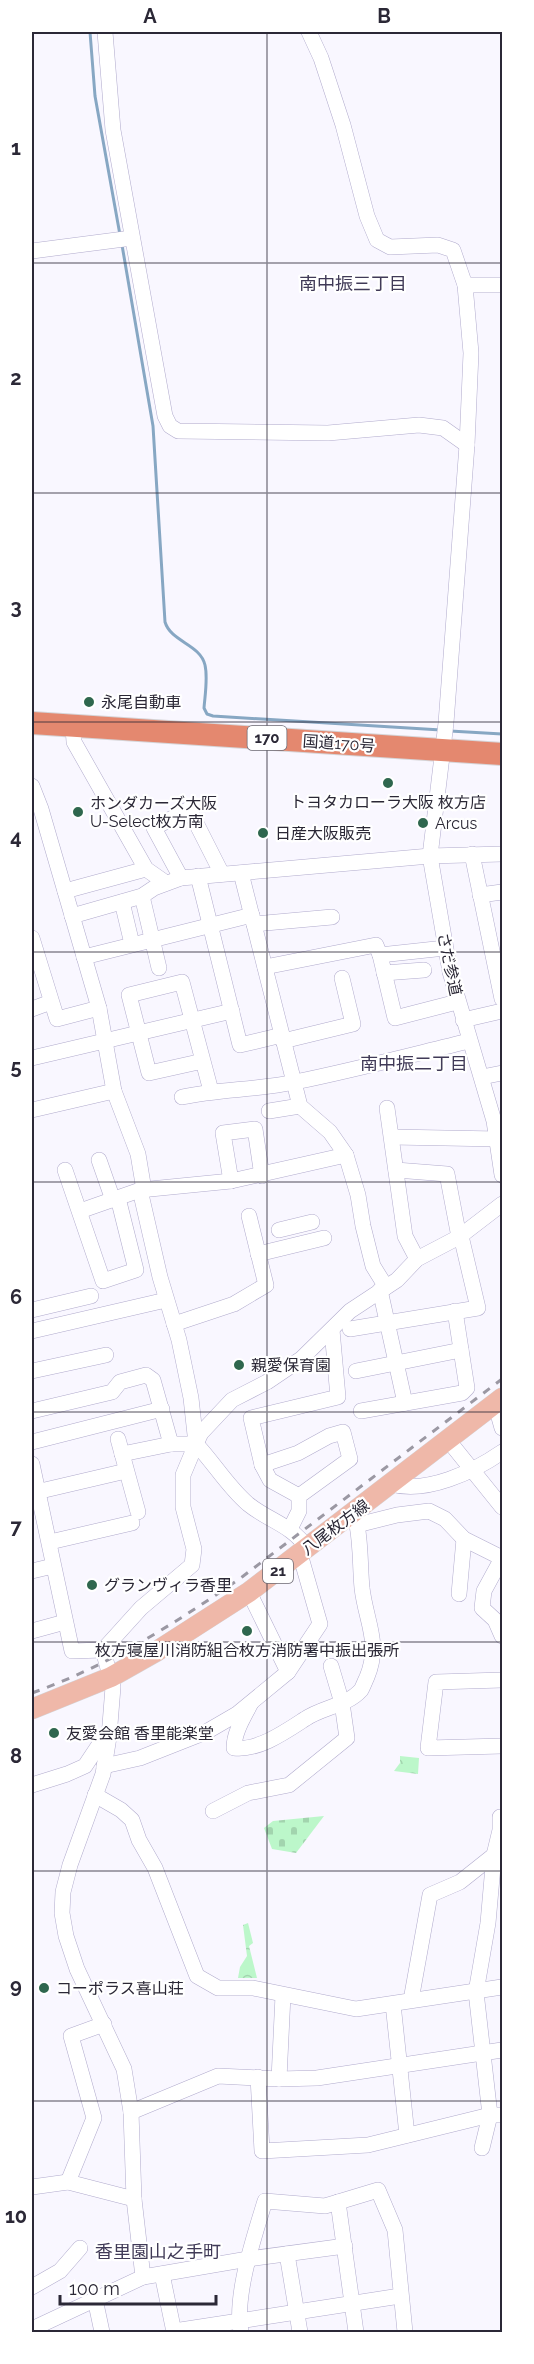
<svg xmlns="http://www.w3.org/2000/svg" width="534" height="2364" font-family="Raleway,'Noto Sans JP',sans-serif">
	<defs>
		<pattern id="cemetery-stones" width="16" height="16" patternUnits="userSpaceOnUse" patternTransform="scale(1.5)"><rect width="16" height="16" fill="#bcf7ca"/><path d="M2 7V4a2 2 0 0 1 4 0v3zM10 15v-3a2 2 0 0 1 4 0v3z" fill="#a2d4ae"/></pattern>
		<pattern id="park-crowns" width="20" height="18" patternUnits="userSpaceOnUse" patternTransform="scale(1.5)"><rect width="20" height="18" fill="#bcf7ca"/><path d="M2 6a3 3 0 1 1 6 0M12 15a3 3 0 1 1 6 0" fill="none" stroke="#a2d4ae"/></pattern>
	</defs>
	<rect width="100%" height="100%" fill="#f9f7ff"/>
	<!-- cemetery -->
	<path fill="url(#cemetery-stones)" d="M324,1816L296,1853L272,1849L264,1828L273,1821Z"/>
	<!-- park -->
	<g fill="url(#park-crowns)">
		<path d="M400,1756L419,1758L418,1774L394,1771L400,1763Z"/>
		<path d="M248,1923L253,1943L249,1946L257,1978H238L240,1967L247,1956L243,1925Z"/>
	</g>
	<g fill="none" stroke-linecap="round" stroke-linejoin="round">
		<!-- stream -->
		<g stroke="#87a7c3" stroke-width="3">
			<path d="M90,32L95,96L120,235"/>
			<path d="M122,245L153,426L165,622C171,642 200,644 205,665C208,678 205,695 204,708L207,714L213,716L441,730"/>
			<path d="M450,731L502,734"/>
		</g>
		<!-- minor casing -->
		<g stroke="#b1abcd" stroke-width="16">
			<g id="minor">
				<path d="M105,32L113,130L165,416L170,426L178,431L328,433L419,425L443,428L467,445"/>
				<path d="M309,32L321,58L343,125L367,216L377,240L390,247L438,245L453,250L465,285L471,353L467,445L446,723L430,856L450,972L494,1121L502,1175"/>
				<path d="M32,251L132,238"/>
				<path d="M465,285H502"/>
				<path d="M73,727L74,742L146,869L166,883"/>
				<path d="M32,786L41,809L99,1008L114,1091L138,1154L144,1190"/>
				<path d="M472,854L502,999"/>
				<path d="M241,873L300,1106L330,1132L346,1155L358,1195L363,1226L373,1266L386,1287"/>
				<path d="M198,876L240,1045L282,1035"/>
				<path d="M181,878L154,828L189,809L222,874"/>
				<path d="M65,891L146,869"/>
				<path d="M480,895L502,892"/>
				<path d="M142,896L159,968"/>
				<path d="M122,902L132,944"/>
				<path d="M72,916L142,896L154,888L181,878L430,856L502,854"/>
				<path d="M254,924L332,917"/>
				<path d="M32,938L57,1019L99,1008"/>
				<path d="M380,955L395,1018L457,1002"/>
				<path d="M84,957L252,915"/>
				<path d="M265,967L376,945L380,955L445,948"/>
				<path d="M384,973L424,970"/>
				<path d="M32,1009L51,1002"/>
				<path d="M463,1020L502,1011"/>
				<path d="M283,1041L353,1024L342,978"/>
				<path d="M32,1058L232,1011"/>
				<path d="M203,1061L149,1073L129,995L182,982L211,1091"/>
				<path d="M482,1077L502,1073"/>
				<path d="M182,1097C219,1089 257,1090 295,1082C354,1070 411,1055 469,1041"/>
				<path d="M387,1108L405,1236L417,1259"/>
				<path d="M32,1110L114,1091"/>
				<path d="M269,1111L300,1106"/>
				<path d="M392,1137L498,1139"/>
				<path d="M99,1160L113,1200"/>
				<path d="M65,1170L103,1281L136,1270L118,1198"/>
				<path d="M396,1170L447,1174L459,1237"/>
				<path d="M231,1181L223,1133L255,1129L262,1176"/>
				<path d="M80,1211L140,1190L231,1181L346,1155"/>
				<path d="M279,1230L312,1222"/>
				<path d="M258,1254L324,1238"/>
				<path d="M380,1290L405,1403"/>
				<path d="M32,1310L91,1296"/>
				<path d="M174,1324L234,1304L266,1285L249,1216"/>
				<path d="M350,1329L478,1308L461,1236"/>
				<path d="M32,1331L166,1300"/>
				<path d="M32,1371L106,1355"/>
				<path d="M356,1371L461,1350"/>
				<path d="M495,1403L502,1428"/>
				<path d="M32,1411L112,1392L120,1382L146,1375L153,1380L171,1444"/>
				<path d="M361,1411L462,1393L467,1388L455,1311"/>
				<path d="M118,1439L138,1512"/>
				<path d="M448,1440L502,1507"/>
				<path d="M32,1442L162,1409"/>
				<path d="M196,1444L201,1433L232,1400L267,1382L301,1359L350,1311L397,1280L417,1259L459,1237L502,1204"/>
				<path d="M122,1454L171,1444H196C214,1463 228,1487 248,1504C269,1521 292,1525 307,1548"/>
				<path d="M32,1464L72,1651L103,1650L113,1687L109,1737L103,1774L70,1865L63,1892L62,1913L66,1936L77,1969L124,2069L131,2112L134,2199L143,2277"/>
				<path d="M262,1465L298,1453L329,1436L343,1432L350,1459L299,1496V1511L290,1529"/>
				<path d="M391,1484C427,1494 473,1472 502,1452"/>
				<path d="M32,1493L126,1471"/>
				<path d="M299,1496L270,1480L262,1465L251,1418L338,1397L332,1330"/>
				<path d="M357,1525L397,1515L429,1511L445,1519L464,1539L502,1558"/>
				<path d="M50,1542L132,1523"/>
				<path d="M502,1558L484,1591L482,1608L495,1620L502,1636"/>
				<path d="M32,1571L53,1566"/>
				<path d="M249,1592L288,1672"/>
				<path d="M459,1594L464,1539"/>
				<path d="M32,1631L65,1622"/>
				<path d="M103,1650L141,1608L192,1565L194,1549L183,1507V1475L196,1444L191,1398L179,1340L160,1277L140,1190"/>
				<path d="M502,1680L436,1682L428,1748L502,1746"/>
				<path d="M251,1703C244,1717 234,1732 234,1748C258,1751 285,1732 305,1719C322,1707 347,1706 361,1690C363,1687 365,1681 367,1677C381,1643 366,1622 362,1588C360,1567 361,1546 357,1525L348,1518"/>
				<path d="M104,1766L140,1758L206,1732L237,1714L288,1672L320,1624L300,1554"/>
				<path d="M32,1785L67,1774L85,1766L107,1733"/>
				<path d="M95,1795L121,1810L132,1820L139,1840L155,1868L197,1976L218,1988H253L356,2009L502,1987"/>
				<path d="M213,1811L248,1793L289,1785L347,1738L342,1703L331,1666"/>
				<path d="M411,2000L430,1895L460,1882L494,1855"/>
				<path d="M393,2004L407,2135"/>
				<path d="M258,2077L262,2151L368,2145L490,2115H502"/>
				<path d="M279,2079L283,1995"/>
				<path d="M131,2112L218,2076L279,2079L317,2078L502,2050"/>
				<path d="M482,2148L490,2115L476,1992L488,1923L494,1855L500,1830V1817"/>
				<path d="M68,2182L94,2118L71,2036L104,2024"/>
				<path d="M32,2187L68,2182L134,2199"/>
				<path d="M338,2202L356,2332"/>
				<path d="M287,2254L300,2332"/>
				<path d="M162,2274L174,2332"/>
				<path d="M32,2287L60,2271L80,2248"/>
				<path d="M95,2299L102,2332"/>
				<path d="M32,2329L143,2277L248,2259L345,2246"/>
				<path d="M174,2331L400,2296"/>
				<path d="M241,2332C234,2296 254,2237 265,2201L325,2206L378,2190L395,2230L405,2332"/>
			</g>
		</g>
		<!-- major casing -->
		<g stroke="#d5d4d7" stroke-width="21">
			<path id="major" d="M32,1709L111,1677L157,1651L249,1592L502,1398"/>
		</g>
		<!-- highway casing -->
		<g stroke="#d5d4d7" stroke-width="24">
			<path id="highway" d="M32,723L502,754"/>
		</g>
		<!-- minor -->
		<use href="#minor" stroke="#fff" stroke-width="15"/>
		<!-- major -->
		<use href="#major" stroke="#efb8a9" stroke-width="20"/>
		<!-- highway -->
		<use href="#highway" stroke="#e4886f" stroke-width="22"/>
		<!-- rail -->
		<path stroke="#9b98a3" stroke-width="3" stroke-dasharray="8 8" stroke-linecap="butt" d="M32,1693C108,1666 176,1623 242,1577L502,1379"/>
	</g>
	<!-- grid -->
	<path fill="none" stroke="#2b2836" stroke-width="1.5" stroke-opacity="0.55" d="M267,32V2332M32,263H502M32,493H502M32,722H502M32,952H502M32,1182H502M32,1412H502M32,1642H502M32,1871H502M32,2101H502"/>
	<!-- markers -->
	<g fill="#2f674e" stroke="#fff" stroke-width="2">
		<circle cx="89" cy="702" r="6"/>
		<circle cx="388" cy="783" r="6"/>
		<circle cx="78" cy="812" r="6"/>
		<circle cx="423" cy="823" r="6"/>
		<circle cx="263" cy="833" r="6"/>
		<circle cx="239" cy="1365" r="6"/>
		<circle cx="92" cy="1585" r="6"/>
		<circle cx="247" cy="1631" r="6"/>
		<circle cx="54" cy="1733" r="6"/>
		<circle cx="44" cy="1988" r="6"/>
	</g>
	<g text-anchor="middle" stroke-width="4.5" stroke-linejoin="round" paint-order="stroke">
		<!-- shield labels -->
		<g fill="#fff" stroke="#6b6872" stroke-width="1.5">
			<rect x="247.5" y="726" width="39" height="24" rx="4.5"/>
			<rect x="263" y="1559" width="30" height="24" rx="4.5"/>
		</g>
		<g font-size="15" font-weight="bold" fill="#2b2836">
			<text x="267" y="743">170</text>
			<text x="278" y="1576">21</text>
		</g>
		<!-- poi labels -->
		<g font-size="16" fill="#2b2836" stroke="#fff" text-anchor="start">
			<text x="101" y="708">永尾自動車</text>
			<text x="388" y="808" text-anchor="middle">トヨタカローラ大阪 枚方店</text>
			<text x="90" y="809">ホンダカーズ大阪<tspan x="90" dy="18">U-Select枚方南</tspan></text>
			<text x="435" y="829">Arcus</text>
			<text x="275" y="839">日産大阪販売</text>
			<text x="251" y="1371">親愛保育園</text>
			<text x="104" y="1591">グランヴィラ香里</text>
			<text x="247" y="1656" text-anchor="middle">枚方寝屋川消防組合枚方消防署中振出張所</text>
			<text x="66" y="1739">友愛会館 香里能楽堂</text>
			<text x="56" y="1994">コーポラス喜山荘</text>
		</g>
		<!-- street labels -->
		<g font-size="16" fill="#2b2836" stroke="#fff">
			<text transform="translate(339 743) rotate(4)" y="6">国道170号</text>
			<text transform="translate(450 964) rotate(78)" y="6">さだ参道</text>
			<text transform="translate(335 1527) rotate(-37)" y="6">八尾枚方線</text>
		</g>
		<!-- neighbourhood labels -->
		<g font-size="18" fill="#403a57" stroke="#fff">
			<text x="353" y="290">南中振三丁目</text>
			<text x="414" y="1070">南中振二丁目</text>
			<text x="158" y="2258">香里園山之手町</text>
		</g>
	</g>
	<!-- border -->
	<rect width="534" height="2364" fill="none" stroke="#ffffff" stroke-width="66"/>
	<!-- scale -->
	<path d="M60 2295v9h156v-9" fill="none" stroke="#2b2836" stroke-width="3"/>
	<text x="69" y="2295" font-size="18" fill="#2b2836" stroke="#ffffff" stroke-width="4.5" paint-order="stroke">100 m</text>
	<rect x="33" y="33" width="468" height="2298" fill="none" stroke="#2b2836" stroke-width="2"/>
	<g font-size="20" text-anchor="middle" font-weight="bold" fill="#2b2836">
		<text x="150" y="23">A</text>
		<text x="384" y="23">B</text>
		<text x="16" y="155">1</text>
		<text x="16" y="385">2</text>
		<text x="16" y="614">3</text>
		<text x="16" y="844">4</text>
		<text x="16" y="1074">5</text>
		<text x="16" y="1304">6</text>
		<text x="16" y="1534">7</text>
		<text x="16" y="1763">8</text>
		<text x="16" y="1993">9</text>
		<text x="16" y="2223">10</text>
	</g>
</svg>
